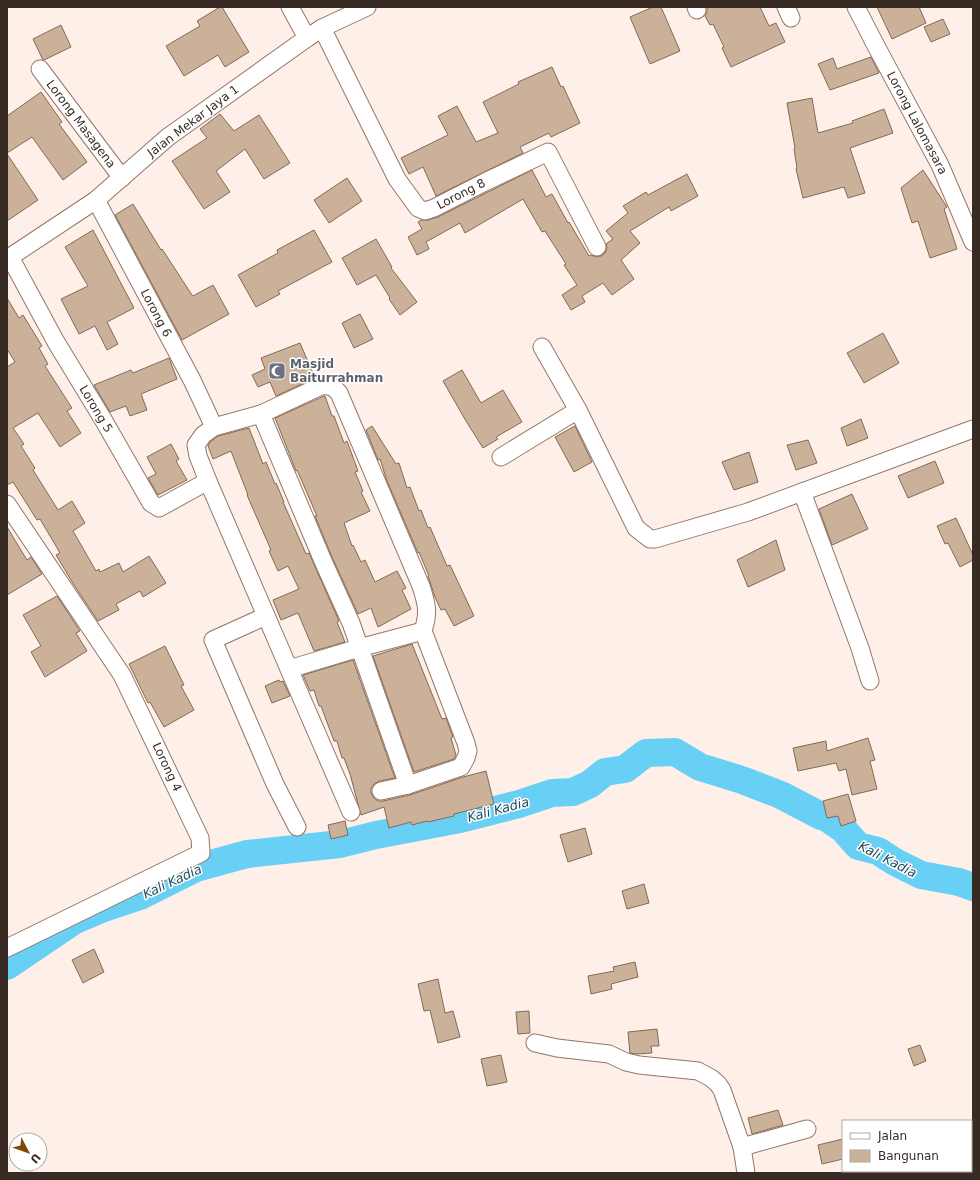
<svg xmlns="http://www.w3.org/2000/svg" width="980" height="1180" font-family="'DejaVu Sans',sans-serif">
	<rect width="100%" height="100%" fill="#fef0e9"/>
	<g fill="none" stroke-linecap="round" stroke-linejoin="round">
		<!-- river -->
		<path stroke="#69d0f5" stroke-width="28" d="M7,966L47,939L75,920L101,909L140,896L196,868L247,854L340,844L376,835L460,819L519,804L552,793L573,792L590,784L605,772L625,769L646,753L675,752L700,767L742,780L781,795L821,816H824L843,829L858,846L878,851L895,862L921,875L959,882L973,887"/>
	</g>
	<!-- building -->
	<g fill="#cbb199" stroke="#826a54">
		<path d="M220,7H222L249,52L225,67L218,55L184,76L166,46L200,26L197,21Z"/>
		<path d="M653,7H661L680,51L650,64L630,17Z"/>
		<path d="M707,7H760L769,26L776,23L785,42L731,67L722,48L724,47L713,24L710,25L705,16L707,12Z"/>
		<path d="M877,7H919L926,23L892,39Z"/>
		<path d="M943,19L950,34L931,42L924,27Z"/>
		<path d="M61,25L71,47L44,60H43L33,39Z"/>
		<path d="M871,57L879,73L830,90L818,64L833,58L837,69Z"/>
		<path d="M552,67L561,87L563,86L580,123L551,137L549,133L520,147L523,153L436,196L423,167L409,174L401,158L448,135L438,116L457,106L476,142L498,133L483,102L519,84L518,82Z"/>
		<path d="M41,92L62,122L59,124L87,162L63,180L32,137L7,153V116Z"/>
		<path d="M812,98L818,133L853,123L852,121L884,109L893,133L850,148L865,193L848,198L844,187L803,198L796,169L797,168L794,149L795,148L787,103Z"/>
		<path d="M220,114L234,131L259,115L290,163L264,179L245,149L216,171L230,192L204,209L172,161L207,138L200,129Z"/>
		<path d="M7,154L38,200L7,221Z"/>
		<path d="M532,170L546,197L552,194L568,223L569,222L589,256L591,255L596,257L601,256L605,253L607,248L606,244L613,239L606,231L628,213L623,206L646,192L648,195L687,174L698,196L671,211L669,207L630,231L640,243L621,260L634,279L612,295L603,283L582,296L585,302L571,310L562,295L577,285L564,265L566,264L545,231L542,232L523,199L465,233L460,223L426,242L429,249L417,255L408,237L422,229L418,222L421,220H428L438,217Z"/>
		<path d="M923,170L947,207L944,209L957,249L930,258L918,221L912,223L901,188Z"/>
		<path d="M347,178L362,201L329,223L314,200Z"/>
		<path d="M133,204L161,250L162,249L192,295L193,296L213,285L229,314L182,340L115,215Z"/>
		<path d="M93,230L134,308L107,322L118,344L107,350L95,326L79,334L61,299L88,286L65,247Z"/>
		<path d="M314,230L332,262L278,291L280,294L256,307L238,275L278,253L277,250Z"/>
		<path d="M376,239L392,267L391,268L417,302L400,315L389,299L390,298L376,275L357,285L342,258Z"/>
		<path d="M7,298L19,318L23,315L42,346L39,348L48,364L45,366L72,408L67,411L81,433L60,447L38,413L13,428L24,444L21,446L35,468L33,470L58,510L72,501L85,523L73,531L96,571L99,569L100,572L119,563L123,572L149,556L166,583L143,597L140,591L116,604L119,610L98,621L74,585L56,555L60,553L40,519L37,520L13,482L7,485V367L15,362L7,349Z"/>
		<path d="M360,314L373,339L354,348L342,323Z"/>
		<path d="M883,333L899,363L864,383L847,353Z"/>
		<path d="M300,343L315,378L276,396L270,382L258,387L252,375L265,369L261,358Z"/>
		<path d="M169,358L177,379L141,394L147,410L130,416L126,406L110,412L94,385L131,370L133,373Z"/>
		<path d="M462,370L481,403L503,390L522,422L496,437L498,439L483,448L466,421L443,381Z"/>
		<path d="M324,396H325L332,416H334L344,443L347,441L358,471L355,472L363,491L361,492L370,511L344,523L352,546L353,545L361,562L365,560L375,582L397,571L406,588L402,590L411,609L378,627L371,608L358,614L332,557L315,516H317L297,470L296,471L289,453L275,418Z"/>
		<path d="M861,419L868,438L847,446L841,428Z"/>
		<path d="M372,426L396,464L399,463L407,488L410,487L419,511L421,510L428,528L430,527L447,566L450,565L474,616L454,626L445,609L441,610L435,597L428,576H429L419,552L418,553L387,481L380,459L378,460L366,430Z"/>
		<path d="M575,426L592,462L574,472L555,437Z"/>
		<path d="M249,428L263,464L266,462L275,484L276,483L284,502H283L306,554L309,553L339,621L337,622L345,642L314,651L298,613L281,620L273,600L299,589L288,566L278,571L269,551L271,550L247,495H248L231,451L213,459L208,446L210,442L218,436Z"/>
		<path d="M808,440L817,463L796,470L787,445Z"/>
		<path d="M171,444L179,459L176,461L187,480L158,495L148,478L156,474L147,457Z"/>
		<path d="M749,452L758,482L734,490L722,462Z"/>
		<path d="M935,461L944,483L908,498L898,476Z"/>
		<path d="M852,494L868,529L832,545L819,509Z"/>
		<path d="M956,518L973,555V560L960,567L948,543L945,544L937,526Z"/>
		<path d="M7,527L27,560L31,557L42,574L7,595Z"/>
		<path d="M776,540L785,570L748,587L737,560Z"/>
		<path d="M57,596L80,631L76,633L87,651L45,677L31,652L41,646L23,615Z"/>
		<path d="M412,644L442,719L446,718L453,737L451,738L456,755L454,759L414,772L373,656Z"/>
		<path d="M165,646L184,685L181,686L194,710L164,727L150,702L148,703L129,664Z"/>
		<path d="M353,660L395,778L379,781L374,784L371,788V793L374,798L378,801H383L410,795L463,777L486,771L494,804L454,814V816L428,822L427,821L412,825L411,822L389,828L384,807L361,815L350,774L344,758H342L337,741H334L321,706H319L314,690L310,691L303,675Z"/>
		<path d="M279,680L280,682L283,681L290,696L272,703L265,686Z"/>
		<path d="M868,738L875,760L870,761L877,789L852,795L846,769L839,771L836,763L798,771L793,748L826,741L827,751Z"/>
		<path d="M848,794L856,821L841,826L838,816L827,818L823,801Z"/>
		<path d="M345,821L348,835L331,839L328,825Z"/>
		<path d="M585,828L592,854L568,862L560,835Z"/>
		<path d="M644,884L649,903L627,909L622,891Z"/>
		<path d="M94,949L104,972L83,983L72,960Z"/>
		<path d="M635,962L638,977L611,984L612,989L591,994L588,976L614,971L613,967Z"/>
		<path d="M438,979L445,1013L453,1011L460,1037L438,1043L430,1010L424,1011L418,984Z"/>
		<path d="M529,1011L530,1033L518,1034L516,1012Z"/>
		<path d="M657,1029L659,1046H651L652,1053L637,1054L630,1053L628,1032Z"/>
		<path d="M920,1045L926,1061L914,1066L908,1049Z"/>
		<path d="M501,1055L507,1082L487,1086L481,1059Z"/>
		<path d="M778,1110L783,1125L752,1134L748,1118Z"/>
		<path d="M843,1139V1159L822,1164L818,1145Z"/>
	</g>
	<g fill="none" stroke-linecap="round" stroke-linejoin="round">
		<!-- minor casing -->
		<g stroke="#947666" stroke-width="19">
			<g id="minor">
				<path d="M290,7L307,38"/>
				<path d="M696,7L697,10"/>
				<path d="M786,7L791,18"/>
				<path d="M856,7L875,44L940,165L973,242"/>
				<path d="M322,28L397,179L418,208L425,211L434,208L485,182L548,152L597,247"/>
				<path d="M40,69L122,178"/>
				<path d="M96,200L192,380L214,427"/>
				<path d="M10,257L56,342L104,421L151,503L159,508L208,481"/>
				<path d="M7,259L96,200L168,137L307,38L322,28L367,7"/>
				<path d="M542,347L578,410L636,528L650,539H655L748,512L973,429"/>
				<path d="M261,414L323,561L351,623L408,785"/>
				<path d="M501,457L578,410"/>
				<path d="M802,492L860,648L870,681"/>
				<path d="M7,504L122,675L200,838L201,853L7,948"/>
				<path d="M266,616L213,640L275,784L297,827"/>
				<path d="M289,669L359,648L423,631"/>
				<path d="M351,812L289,669L208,481L198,456L196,445L203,435L214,427L261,414L321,386C330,385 333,386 339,393L421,586C427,605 429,612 423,631L466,743L468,751L466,758L461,767L408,785L381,791"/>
				<path d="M535,1043L557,1048L609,1054L626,1062L639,1065L698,1071L711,1078L718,1084L722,1090L742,1147L746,1173"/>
				<path d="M742,1147L807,1129"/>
			</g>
		</g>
		<!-- minor -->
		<use href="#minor" stroke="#fff" stroke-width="17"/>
	</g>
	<!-- icons -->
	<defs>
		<g id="mosque-square" transform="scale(0.9)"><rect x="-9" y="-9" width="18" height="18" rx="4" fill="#6b7280" stroke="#fff"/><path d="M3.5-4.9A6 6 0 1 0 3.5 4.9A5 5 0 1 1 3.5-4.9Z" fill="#fff"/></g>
	</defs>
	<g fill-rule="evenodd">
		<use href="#mosque-square" x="277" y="371"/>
	</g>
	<g text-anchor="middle" stroke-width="3" stroke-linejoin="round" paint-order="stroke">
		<!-- street labels -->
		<g font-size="12" fill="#382b24" stroke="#fff">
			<text transform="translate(193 121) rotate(-37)" y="4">Jalan Mekar Jaya 1</text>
			<text transform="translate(917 123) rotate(62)" y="4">Lorong Lalomasara</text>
			<text transform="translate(81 124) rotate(53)" y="4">Lorong Masagena</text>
			<text transform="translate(461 194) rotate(-27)" y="4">Lorong 8</text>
			<text transform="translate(156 313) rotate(62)" y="4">Lorong 6</text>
			<text transform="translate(96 409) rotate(59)" y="4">Lorong 5</text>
			<text transform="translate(167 767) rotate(65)" y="4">Lorong 4</text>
		</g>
		<!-- worship labels -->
		<g font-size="12" font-weight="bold" fill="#5b616d" stroke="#fff" text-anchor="start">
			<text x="290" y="368">Masjid<tspan x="290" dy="14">Baiturrahman</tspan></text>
		</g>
		<!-- water labels -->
		<g font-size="13" font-style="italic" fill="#224e5e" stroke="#fff">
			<text transform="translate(498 809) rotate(-15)" y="5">Kali Kadia</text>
			<text transform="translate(888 859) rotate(27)" y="5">Kali Kadia</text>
			<text transform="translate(172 881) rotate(-25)" y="5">Kali Kadia</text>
		</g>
	</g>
	<!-- border -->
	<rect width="980" height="1180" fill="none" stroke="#382b24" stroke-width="16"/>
	<!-- legend -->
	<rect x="842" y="1120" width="130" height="52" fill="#ffffff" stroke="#afaaa7"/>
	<rect x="850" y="1133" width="20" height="6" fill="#ffffff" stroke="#afaaa7"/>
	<text x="878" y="1140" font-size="12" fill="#382b24">Jalan</text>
	<rect x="850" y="1150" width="20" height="12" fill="#cbb199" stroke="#afaaa7"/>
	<text x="878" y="1160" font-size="12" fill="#382b24">Bangunan</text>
	<!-- north arrow -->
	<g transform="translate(28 1152) rotate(131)"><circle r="19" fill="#ffffff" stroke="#afaaa7"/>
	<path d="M0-3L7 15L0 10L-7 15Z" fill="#854707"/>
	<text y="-6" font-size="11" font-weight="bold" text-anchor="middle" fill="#382b24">U</text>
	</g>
</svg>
